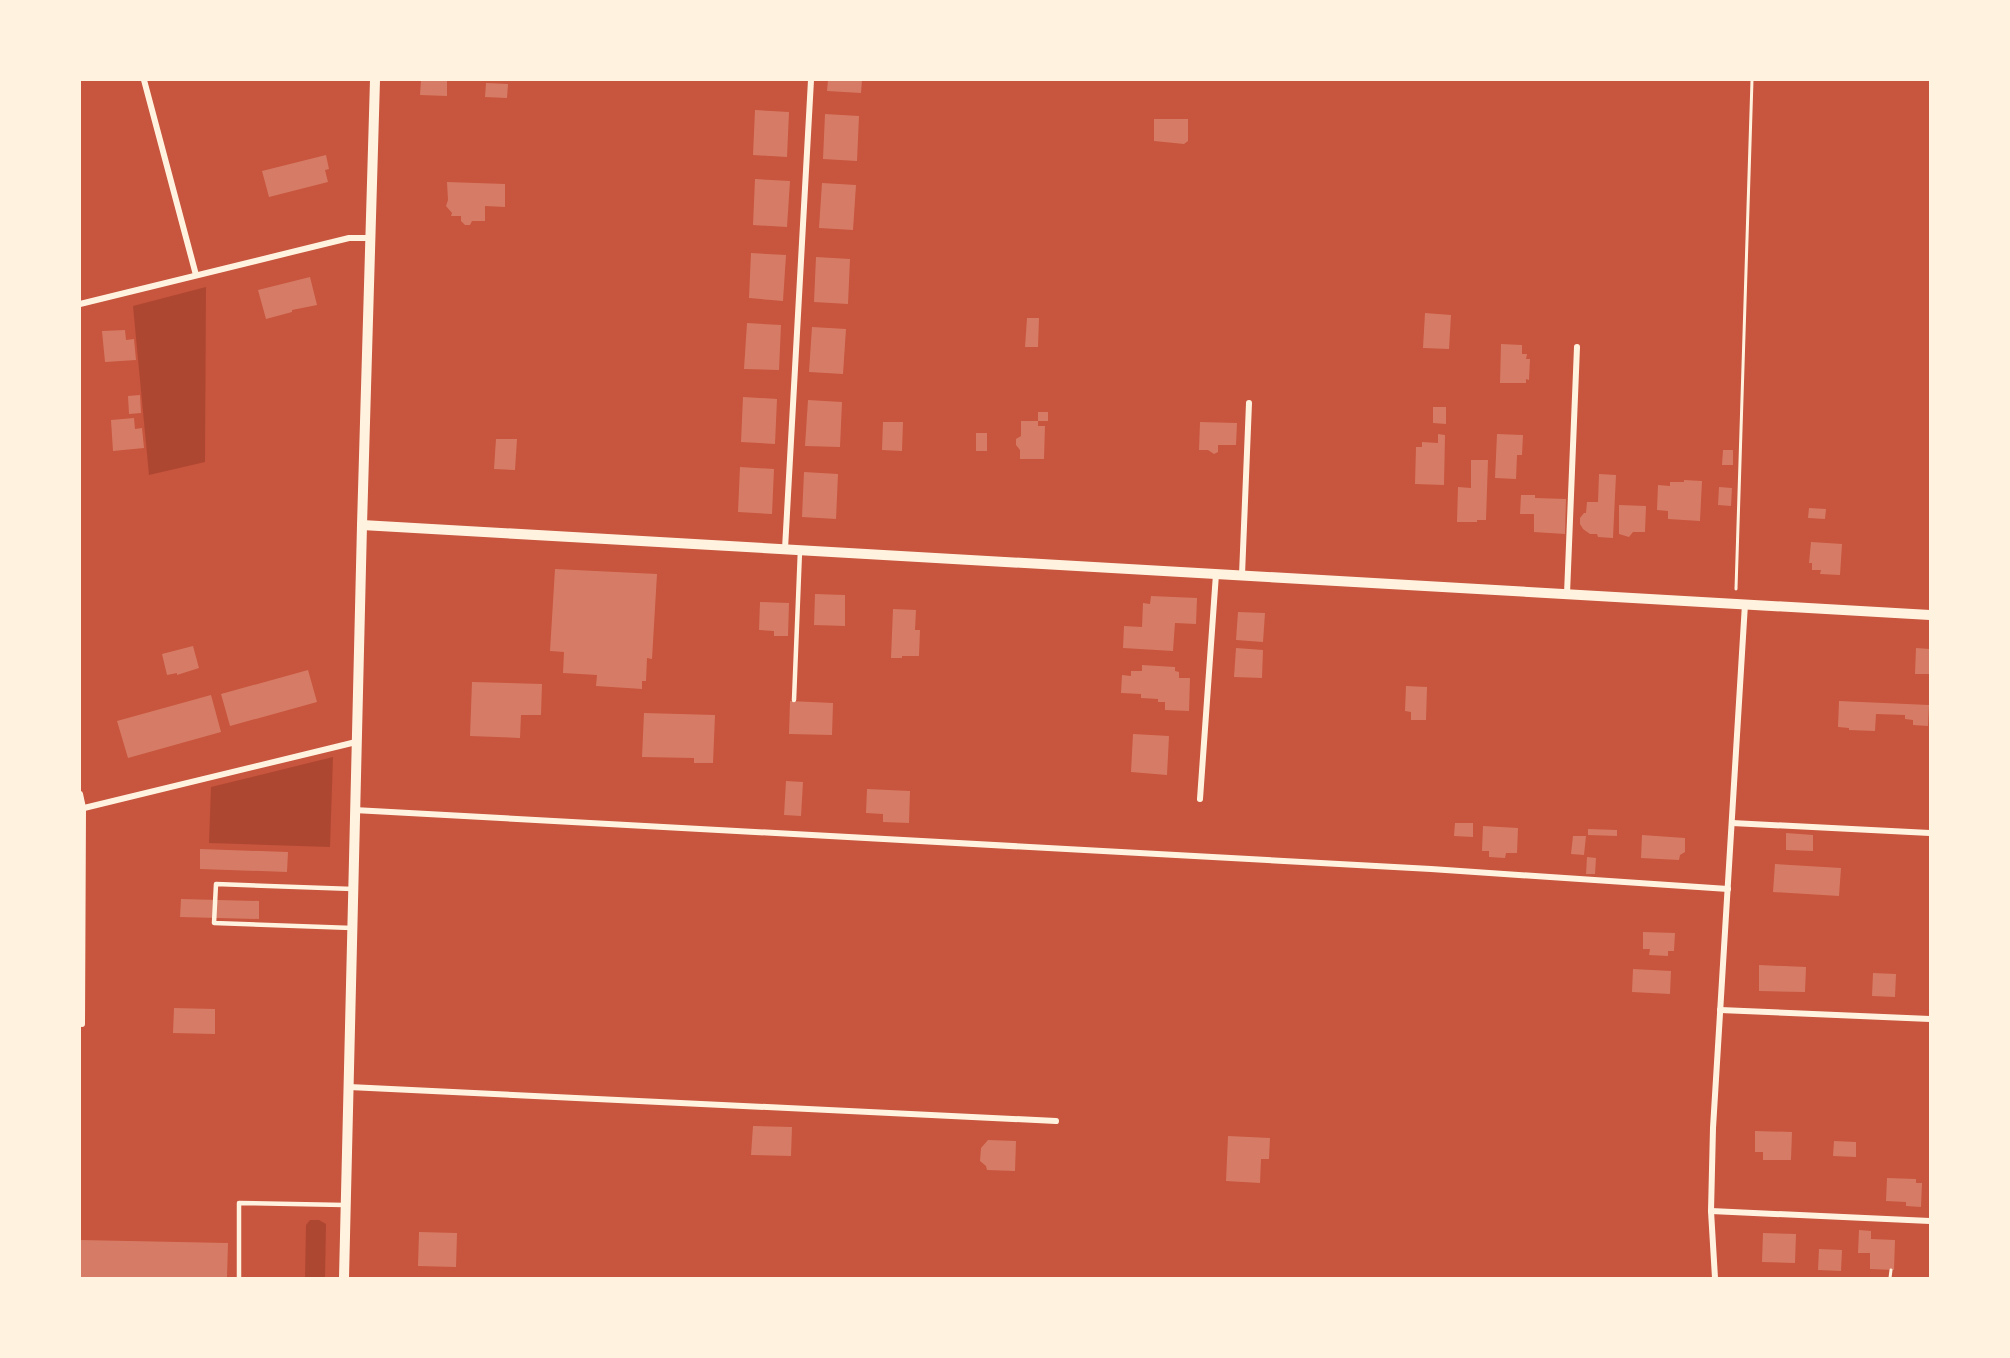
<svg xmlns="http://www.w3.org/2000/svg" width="2010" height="1358" font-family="'DejaVu Sans',sans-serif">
	<rect width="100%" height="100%" fill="#c8553d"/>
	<!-- green -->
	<g fill="#ae4732">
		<path d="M206,287L205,462L149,475L133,306Z"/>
		<path d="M333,757L330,847L209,843L211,787Z"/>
		<path d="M310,1220H319L326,1224L325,1278H305L306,1225Z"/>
	</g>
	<!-- building -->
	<g fill="#d67c66">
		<path d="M421,80H447V96L420,95Z"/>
		<path d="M828,80H862L861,93L827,91Z"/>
		<path d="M486,83L508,84L507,98L485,97Z"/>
		<path d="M755,110L789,112L787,157L753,155Z"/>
		<path d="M825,114L859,116L857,161L823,159Z"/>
		<path d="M1154,119H1188V141L1184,144L1154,141Z"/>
		<path d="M326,155L329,169L325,170L328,182L269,197L262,171Z"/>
		<path d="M755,179L790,181L787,227L753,225Z"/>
		<path d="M447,182L505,184V207L485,206V221H472L470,225H465L461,221V216H451L452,213L446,206L448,200Z"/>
		<path d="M822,183L856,185L853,230L819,228Z"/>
		<path d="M751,253L786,255L783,301L749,298Z"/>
		<path d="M816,257L850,259L848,304L814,302Z"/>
		<path d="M310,277L317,305L292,310V312L266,319L258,290Z"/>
		<path d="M1425,313L1451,315L1449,349L1423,348Z"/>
		<path d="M1027,318H1039L1038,347H1025Z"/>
		<path d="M747,323L781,325L779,370L744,369Z"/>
		<path d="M812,327L846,329L843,374L809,372Z"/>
		<path d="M125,330L126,340L134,339L136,360L105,362L102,331Z"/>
		<path d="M1501,344L1522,345V354H1527L1526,359H1530L1529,380L1526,379V383H1500Z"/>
		<path d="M140,395L141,413L129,414L128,396Z"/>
		<path d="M743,397L777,399L775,444L741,442Z"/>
		<path d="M808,400L842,402L840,447L805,446Z"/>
		<path d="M1433,407H1446V424L1433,423Z"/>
		<rect x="1038" y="412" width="10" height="9"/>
		<path d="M134,418L135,429L142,428L144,448L113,451L111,420Z"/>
		<path d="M1021,421H1038V426H1045L1044,459H1020V450L1016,445V439L1021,436Z"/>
		<path d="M883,422H903L902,451L882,450Z"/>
		<path d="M1200,422L1237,423L1236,445H1218V452L1214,454L1208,450H1199Z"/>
		<rect x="976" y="433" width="11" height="18"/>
		<path d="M1438,434L1445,435L1444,485L1415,484L1416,447H1422V442L1438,443Z"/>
		<path d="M1497,434L1523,435L1522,455H1517L1516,479L1495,478Z"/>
		<path d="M496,439H517L515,470L494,469Z"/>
		<path d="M1723,450H1733V465H1722Z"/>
		<path d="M1471,460H1488L1486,520H1477V522H1457L1458,487L1471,488Z"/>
		<path d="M740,467L774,469L772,514L738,512Z"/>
		<path d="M804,472L838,474L836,519L802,517Z"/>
		<path d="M1599,474L1616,475L1613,538L1598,537L1597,534H1590L1583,529L1580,524V518L1584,513H1586L1587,502H1598Z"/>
		<path d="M1684,480L1702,481L1700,521L1668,519V511L1657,510L1658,485L1670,486V482H1684Z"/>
		<path d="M1719,487L1732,488L1731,506L1718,505Z"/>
		<path d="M1521,495H1535V498L1566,499L1565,534L1534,532V514H1520Z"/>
		<path d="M1619,505L1646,506L1645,532H1633L1629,537L1619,534Z"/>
		<path d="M1809,508L1826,509L1825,519L1808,518Z"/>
		<path d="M1811,542L1842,544L1840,575L1820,574L1821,570H1812V563H1809Z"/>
		<path d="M555,569L657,574L652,659L647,658L646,681H642V689L596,686L597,675L563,673L564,652L550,651Z"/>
		<path d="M815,594L845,595V626L814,625Z"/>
		<path d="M1151,596L1197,598L1196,624L1175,623L1173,651L1123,648L1124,626L1142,627L1143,603L1150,604Z"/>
		<path d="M760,602L789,603L788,636H774V631L759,630Z"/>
		<path d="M893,609L916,610L915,630H920L919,656H902V658H891Z"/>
		<path d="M1238,612L1265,613L1263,642L1236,640Z"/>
		<path d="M193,646L199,668L177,675V673L167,675L162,654Z"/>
		<path d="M1236,648L1263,650L1262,678L1234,677Z"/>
		<path d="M1916,648L1930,649V674H1915Z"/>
		<path d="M1142,665L1175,667V671L1179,672V678H1190L1189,711L1165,710V702H1158V699L1141,698V694L1121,693L1122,675L1131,676V671H1142Z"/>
		<path d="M308,670L317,702L230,726L221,694Z"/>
		<path d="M472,682L542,684L541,715H521L520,738L470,736Z"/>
		<path d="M1406,686L1427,687L1426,720H1411V712L1405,711Z"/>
		<path d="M211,695L221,732L128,758L117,721Z"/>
		<path d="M790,701L833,703L832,735L789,734Z"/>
		<path d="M1839,701L1929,705L1928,726L1913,725V720L1905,719V715L1876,714L1875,731L1849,730V728L1838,727Z"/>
		<path d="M644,713L715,715L713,763H694V758L642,757Z"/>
		<path d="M1133,734L1169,736L1167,775L1131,772Z"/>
		<path d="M786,781L803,782L801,816L784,815Z"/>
		<path d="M867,789L910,791L909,823L883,822V814L866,813Z"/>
		<path d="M1455,823H1473V837L1454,836Z"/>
		<path d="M1483,826L1518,828L1517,853H1506L1505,858L1489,857V851H1482Z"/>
		<path d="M1588,829L1617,830V836L1588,835Z"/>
		<path d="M1786,833L1813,835V851L1786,850Z"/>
		<path d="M1642,835L1685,838V852L1680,855L1679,860L1641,858Z"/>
		<path d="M1573,836H1586L1584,855L1571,854Z"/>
		<path d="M200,849L288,852L287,872L200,869Z"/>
		<path d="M1587,857L1596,858L1595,874H1586Z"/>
		<path d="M1775,864L1841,868L1839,896L1773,892Z"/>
		<path d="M181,899L259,901V919L180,917Z"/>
		<path d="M1643,932L1675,933L1674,951H1668V956L1649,955L1650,949H1643Z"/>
		<path d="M1759,965L1806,967L1805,992L1759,991Z"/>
		<path d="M1633,969L1671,971L1670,994L1632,992Z"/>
		<path d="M1873,973L1896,974L1895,997L1872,996Z"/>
		<path d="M174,1008L215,1009V1034L173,1033Z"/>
		<path d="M753,1126L792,1127L791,1156L751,1155Z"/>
		<path d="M1755,1131L1792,1132L1791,1160H1763V1152H1755Z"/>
		<path d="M1228,1136L1270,1138L1269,1159H1261L1260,1183L1226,1181Z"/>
		<path d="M988,1140L1016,1141L1015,1171L987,1170L986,1166L980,1161L981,1148Z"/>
		<path d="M1834,1141L1856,1142V1157L1833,1156Z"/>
		<path d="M1887,1178L1916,1179V1183H1922L1921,1207L1906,1206V1202L1886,1201Z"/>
		<path d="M1859,1230L1871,1231V1239L1895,1240L1894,1270L1870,1269V1253H1858Z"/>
		<path d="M419,1232L457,1233L456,1267L418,1266Z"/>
		<path d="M1763,1233L1796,1234L1795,1263L1762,1262Z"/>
		<path d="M80,1240L228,1243L227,1278H80Z"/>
		<path d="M1819,1249L1842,1250L1841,1271L1818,1270Z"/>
	</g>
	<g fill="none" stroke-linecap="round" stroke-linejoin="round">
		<!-- path -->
		<g stroke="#fff3e0" stroke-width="3">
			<path d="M1736,589L1752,80"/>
			<path d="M1890,1278L1891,1270"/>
		</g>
		<!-- service -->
		<g stroke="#fff3e0" stroke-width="4.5">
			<path d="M794,700L800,550"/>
			<path d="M352,928L214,923L216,884L353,889"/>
			<path d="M239,1278V1203L344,1205"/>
		</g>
		<!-- minor -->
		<g stroke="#fff3e0" stroke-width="6">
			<path d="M144,80L196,275"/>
			<path d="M80,304L349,238H370"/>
			<path d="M785,549L811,80"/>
			<path d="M1242,575L1249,403"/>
			<path d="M1567,594L1577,347"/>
			<path d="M80,794L83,808L82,1024"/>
			<path d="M1200,799L1216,574"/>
			<path d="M80,809L356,742"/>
			<path d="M354,810L1431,869L1728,889"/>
			<path d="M1732,823L1930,833"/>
			<path d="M1720,1010L1930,1019"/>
			<path d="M349,1087L1056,1121"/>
			<path d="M1711,1211L1930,1221"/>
			<path d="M1715,1278L1711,1211L1713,1128L1745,604"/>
		</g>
		<!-- tertiary -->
		<g stroke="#fff3e0" stroke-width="10">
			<path d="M362,525L1930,615"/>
			<path d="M344,1278L362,525L375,80"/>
		</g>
	</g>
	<!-- border -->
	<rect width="2010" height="1358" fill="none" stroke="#fff3e0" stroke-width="162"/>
</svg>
